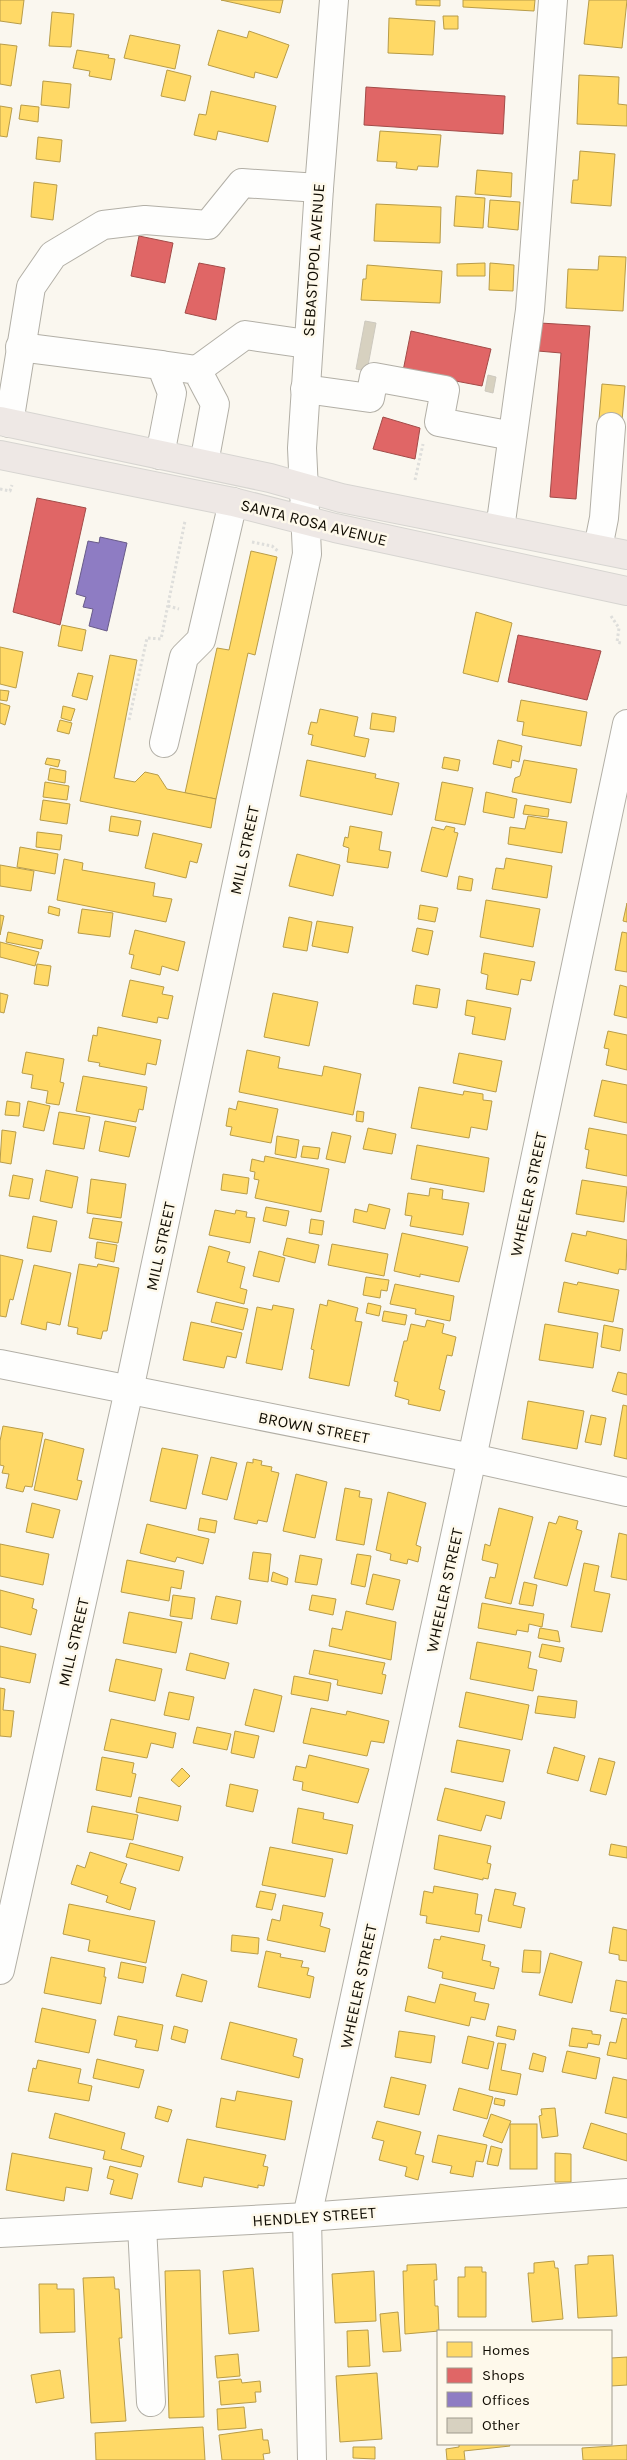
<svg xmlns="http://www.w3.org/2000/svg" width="627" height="2460" font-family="Karla,sans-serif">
	<rect width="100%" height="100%" fill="#faf7ef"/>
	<!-- homes -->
	<g fill="#ffd966" stroke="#b89c48">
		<path d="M0,0H24L21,24L0,21Z"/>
		<path d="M221,0H283L280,13Z"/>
		<path d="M416,0H440V6L416,5Z"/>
		<path d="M463,0H535L534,11L463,7Z"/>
		<path d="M589,0H627L622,48L584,44Z"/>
		<path d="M52,12L74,14L71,47L49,46Z"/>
		<path d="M443,16H458V29H444Z"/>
		<path d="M389,18L435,21L433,55L388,53Z"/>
		<path d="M218,30L247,38L249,31L289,45L277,78L255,72L254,78L208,65Z"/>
		<path d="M130,35L180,45L175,69L124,58Z"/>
		<path d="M0,44L17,46L11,86L0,84Z"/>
		<path d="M77,50L109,55L108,58L115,59L111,80L89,76L90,71L73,68Z"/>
		<path d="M167,70L191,76L185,101L161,96Z"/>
		<path d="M579,75L619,77L618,104L627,105V126L577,124Z"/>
		<path d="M43,81L71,84L69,108L41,105Z"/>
		<path d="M211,91L276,106L268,142L218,131L216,140L194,135L199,114L206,115Z"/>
		<path d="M21,105L39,107L38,122L19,119Z"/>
		<path d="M0,106L12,108L7,137L0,136Z"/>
		<path d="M380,131L441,135L438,167L418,166L417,170L396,168L397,162L377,161Z"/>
		<path d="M38,137L62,140L60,162L36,159Z"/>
		<path d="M580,151L615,154L611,206L571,203L573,180H578Z"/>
		<path d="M477,170L512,173L511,197L475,194Z"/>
		<path d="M34,182L57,185L53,220L31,217Z"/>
		<path d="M456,196L485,198L483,228L454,226Z"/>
		<path d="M490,200L520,202L518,230L488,227Z"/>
		<path d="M376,204L441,207L440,243L374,241Z"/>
		<path d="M599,256L626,257L623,311L566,308L568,269L598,270Z"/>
		<path d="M485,263V276H457V264Z"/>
		<path d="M490,263L514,265L513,291L489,290Z"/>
		<path d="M367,265L442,271L440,303L361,300L363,279H366Z"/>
		<path d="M602,384L625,386L622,421L599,419Z"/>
		<path d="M251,551L277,557L255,655L248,653L216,799L185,793L217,648L229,650Z"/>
		<path d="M476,612L512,623L498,682L463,673Z"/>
		<path d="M62,625L86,630L82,651L58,646Z"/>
		<path d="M0,647L23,652L16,688L0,684Z"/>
		<path d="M110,655L137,660L114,778L135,782L145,772L158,775L167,789L216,799L211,828L80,801Z"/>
		<path d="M78,673L93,676L87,700L72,696Z"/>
		<path d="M0,690L9,691L7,701L0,700Z"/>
		<path d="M521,700L587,712L581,746L522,735L524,722L517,721Z"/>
		<path d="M0,703L10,706L5,725L0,723Z"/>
		<path d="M63,706L75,709L71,721L61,718Z"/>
		<path d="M320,709L358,717L354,736L369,739L365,757L311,745L313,735L308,734L311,722L317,723Z"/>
		<path d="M372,713L396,717L394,732L370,729Z"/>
		<path d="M60,720L72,723L69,734L57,731Z"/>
		<path d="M498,740L522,746L519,762L512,760L511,768L493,764Z"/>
		<path d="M444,757L460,760L458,771L442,768Z"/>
		<path d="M47,758L60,760L58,767L45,764Z"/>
		<path d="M307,760L376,774L375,778L399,783L392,815L300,796Z"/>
		<path d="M524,760L577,769L571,803L512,792L515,778L520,776Z"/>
		<path d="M50,768L66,771L65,783L48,780Z"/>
		<path d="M45,782L69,786L67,800L43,797Z"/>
		<path d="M442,782L473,788L465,825L435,820Z"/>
		<path d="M486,792L517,799L514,818L483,812Z"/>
		<path d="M43,800L70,804L67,824L40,820Z"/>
		<path d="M525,805L549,809L548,817L523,814Z"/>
		<path d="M111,816L141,821L138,836L109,831Z"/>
		<path d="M528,816L567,822L562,853L508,844L510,827L525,829Z"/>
		<path d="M350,826L382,832L379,850L391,852L388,868L347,862L349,848L343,846L345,837L348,838Z"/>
		<path d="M446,826L455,828L454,832L458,833L447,877L421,871L432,827L444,830Z"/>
		<path d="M37,832L62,835L60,850L36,847Z"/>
		<path d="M153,833L202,844L197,863L190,861L186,878L145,868Z"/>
		<path d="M20,847L58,854L55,874L17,867Z"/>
		<path d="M297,854L340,865L333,896L289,886Z"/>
		<path d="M506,858L552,866L547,898L492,889L496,868L504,869Z"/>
		<path d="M64,859L83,863L82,870L155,883L153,896L172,899L166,922L57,900Z"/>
		<path d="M0,865L34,871L31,891L0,886Z"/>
		<path d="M459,876L473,879L471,891L457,889Z"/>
		<path d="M486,900L540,909L533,947L480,937Z"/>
		<path d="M627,903V922L623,921Z"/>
		<path d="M420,905L438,908L435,922L418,919Z"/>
		<path d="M49,906L60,909L59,916L48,913Z"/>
		<path d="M82,909L113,913L110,937L78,933Z"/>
		<path d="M0,915L4,916L0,935Z"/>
		<path d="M289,917L312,922L307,951L283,947Z"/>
		<path d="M317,921L353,927L348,953L312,946Z"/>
		<path d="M417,928L433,931L428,955L412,951Z"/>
		<path d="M135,930L185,942L178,971L162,966L160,975L131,968L134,955L129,954Z"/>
		<path d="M8,932L43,940L41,949L6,942Z"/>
		<path d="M622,932L627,933V972L615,970Z"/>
		<path d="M0,942L39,952L35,966L0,957Z"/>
		<path d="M484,953L535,962L531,981L521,979L518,995L486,989L488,975L481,973Z"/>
		<path d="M37,964L51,966L48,986L34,984Z"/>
		<path d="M130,980L164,987L162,994L173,996L168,1019L158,1017L157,1023L122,1016Z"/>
		<path d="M416,985L440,989L437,1008L413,1004Z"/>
		<path d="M620,985L627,987V1018L614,1015Z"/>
		<path d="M0,993L8,995L4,1013L0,1012Z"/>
		<path d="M273,993L318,1002L309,1046L264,1037Z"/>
		<path d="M467,1000L511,1008L505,1040L472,1034L475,1017L465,1015Z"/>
		<path d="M98,1027L161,1040L156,1065L147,1063L145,1075L99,1066L100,1063L88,1061L93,1035L97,1036Z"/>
		<path d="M608,1031L627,1035V1070L606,1065L609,1049L604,1048Z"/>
		<path d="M247,1050L280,1057L278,1068L322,1076L324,1066L361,1074L353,1115L239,1092Z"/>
		<path d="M26,1052L64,1059L60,1082L64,1083L59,1105L46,1103L48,1091L31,1088L33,1075L22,1073Z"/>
		<path d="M459,1053L502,1061L496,1092L453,1083Z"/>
		<path d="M83,1076L147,1087L143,1110L139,1109L136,1122L76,1111Z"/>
		<path d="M602,1080L627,1085V1123L594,1116Z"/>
		<path d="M419,1087L463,1095L464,1091L483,1094V1100L492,1101L487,1130L471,1127L469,1138L411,1128Z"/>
		<path d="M7,1101L20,1103L19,1116L5,1115Z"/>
		<path d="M28,1101L50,1106L44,1131L23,1127Z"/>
		<path d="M238,1101L278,1109L271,1143L230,1135L232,1127L226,1126L229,1108L236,1110Z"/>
		<path d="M357,1111L364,1112L363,1122L356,1121Z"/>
		<path d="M59,1112L90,1117L84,1149L53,1144Z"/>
		<path d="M105,1121L136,1127L129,1157L99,1151Z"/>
		<path d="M368,1128L396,1134L392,1154L363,1149Z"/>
		<path d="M589,1128L627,1135V1176L586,1168L589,1150L585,1149Z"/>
		<path d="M2,1130L16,1132L11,1164L0,1162Z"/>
		<path d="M332,1132L351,1136L345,1163L326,1159Z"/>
		<path d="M277,1136L299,1140L296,1158L275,1154Z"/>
		<path d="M417,1145L489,1158L484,1192L411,1179Z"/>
		<path d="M303,1146L320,1148L318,1159L301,1157Z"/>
		<path d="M265,1156L329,1169L321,1212L255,1198L259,1180L254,1179L255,1172L250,1171L252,1159L264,1162Z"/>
		<path d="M46,1170L78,1177L72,1208L40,1201Z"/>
		<path d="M223,1174L249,1178L247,1194L221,1190Z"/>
		<path d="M13,1175L33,1179L29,1199L9,1196Z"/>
		<path d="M91,1179L126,1184L121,1218L87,1213Z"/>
		<path d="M582,1180L627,1187L624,1222L576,1214Z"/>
		<path d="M430,1188L443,1190L442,1199L469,1203L463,1235L410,1226L412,1216L405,1215L408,1193L429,1196Z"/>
		<path d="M369,1204L390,1209L385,1229L353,1222L355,1209L367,1212Z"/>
		<path d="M266,1207L289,1211L286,1226L263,1221Z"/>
		<path d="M215,1210L235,1214L236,1210L247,1212L246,1217L255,1218L250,1243L209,1235Z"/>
		<path d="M33,1216L57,1221L51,1252L27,1248Z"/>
		<path d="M93,1218L122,1222L118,1243L89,1238Z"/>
		<path d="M311,1219L324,1221L322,1235L309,1233Z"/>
		<path d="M587,1231L627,1240L626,1270L619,1269L618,1274L565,1261L572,1233L586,1236Z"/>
		<path d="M402,1233L468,1247L459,1282L420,1274V1277L394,1271Z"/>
		<path d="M287,1238L319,1245L315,1263L283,1255Z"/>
		<path d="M97,1242L117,1245L114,1262L95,1258Z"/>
		<path d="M332,1244L388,1254L384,1276L328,1265Z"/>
		<path d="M209,1246L230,1252L227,1262L245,1267L240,1288L247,1290L244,1304L197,1292Z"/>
		<path d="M259,1251L285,1258L279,1282L253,1276Z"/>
		<path d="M0,1255L23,1260L13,1300L10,1299L6,1317L0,1316Z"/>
		<path d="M79,1264L97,1267L98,1264L119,1268L107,1331H103L101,1339L77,1334L78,1328L68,1326Z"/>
		<path d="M34,1265L71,1273L60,1325L47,1322L46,1330L21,1324Z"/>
		<path d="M366,1277L389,1280L387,1291L381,1290L380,1298L363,1295Z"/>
		<path d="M564,1282L577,1285L578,1282L619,1290L613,1322L558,1312Z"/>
		<path d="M395,1284L454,1296L450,1321L415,1314L416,1309L390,1304Z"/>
		<path d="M328,1300L358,1308L355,1321L362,1322L349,1386L309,1378L314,1350L311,1349L320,1304L327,1306Z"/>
		<path d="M216,1302L248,1309L243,1330L211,1322Z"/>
		<path d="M368,1303L381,1306L379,1316L366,1313Z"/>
		<path d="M273,1305L294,1309L282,1370L246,1363L257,1307L272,1310Z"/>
		<path d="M384,1311L407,1315L405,1325L382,1321Z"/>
		<path d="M427,1320L444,1324L442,1333L456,1337L452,1356L447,1355L439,1389L445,1391L440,1411L408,1404L409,1400L395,1396L398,1382L394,1381L404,1341H407L411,1324L425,1327Z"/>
		<path d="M191,1322L242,1333L236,1358L227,1356L224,1368L183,1360Z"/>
		<path d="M545,1324L598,1333L593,1368L539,1360Z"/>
		<path d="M604,1325L623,1329L620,1351L601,1347Z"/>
		<path d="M618,1372L627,1374V1395L612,1391Z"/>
		<path d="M528,1401L584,1411L577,1449L522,1439Z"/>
		<path d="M623,1405L627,1406V1459L614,1456Z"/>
		<path d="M591,1415L606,1418L601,1445L585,1442Z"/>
		<path d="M3,1426L43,1433L32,1487L25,1486L23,1492L6,1488L9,1474L2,1473L4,1466L0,1465V1441Z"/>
		<path d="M45,1439L84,1449L77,1480L82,1481L77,1500L34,1490Z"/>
		<path d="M162,1448L198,1455L186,1509L150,1501Z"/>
		<path d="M211,1457L237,1463L227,1500L202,1494Z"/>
		<path d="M253,1459L262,1461L261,1465L272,1467L271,1471L279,1473L267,1522L258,1520L257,1524L234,1519L247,1462L253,1463Z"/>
		<path d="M296,1474L327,1482L315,1538L283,1531Z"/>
		<path d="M345,1488L360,1491L359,1497L372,1499L364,1545L336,1540Z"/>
		<path d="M388,1492L426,1503L416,1545L421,1547L418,1562L408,1559L407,1564L390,1560L391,1554L376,1550Z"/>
		<path d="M32,1503L60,1510L53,1538L26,1532Z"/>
		<path d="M499,1508L533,1517L511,1604L485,1598L490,1577L495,1578L498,1564L482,1560L485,1544L490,1546Z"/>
		<path d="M559,1516L578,1521L576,1529L582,1531L567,1586L534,1578L549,1522L556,1524Z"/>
		<path d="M200,1518L217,1521L215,1533L198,1530Z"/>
		<path d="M147,1524L209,1539L203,1564L177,1557L175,1562L140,1553Z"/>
		<path d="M619,1533L627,1535V1580L611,1577Z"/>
		<path d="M0,1544L49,1554L43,1585L0,1576Z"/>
		<path d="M253,1552L271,1554L268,1582L249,1579Z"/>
		<path d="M357,1554L371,1556L365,1587L351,1584Z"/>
		<path d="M300,1555L322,1559L317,1585L295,1582Z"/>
		<path d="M127,1560L184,1571L181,1589L171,1587L169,1601L121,1592Z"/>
		<path d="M584,1563L599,1566L594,1591L610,1594L602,1632L571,1627Z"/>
		<path d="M273,1572L288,1578L287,1585L271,1581Z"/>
		<path d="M373,1574L400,1580L393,1610L366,1604Z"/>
		<path d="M524,1582L537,1585L533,1606L519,1604Z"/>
		<path d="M0,1590L34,1599L32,1608L37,1610L31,1635L0,1627Z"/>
		<path d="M173,1595L195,1598L192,1619L170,1616Z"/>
		<path d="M312,1595L336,1599L333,1615L309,1610Z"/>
		<path d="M216,1596L241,1601L237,1624L211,1619Z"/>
		<path d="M482,1603L544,1614L542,1627L529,1624L528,1632L517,1630L516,1635L478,1628Z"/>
		<path d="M346,1611L396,1622L391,1660L329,1646L332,1628L342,1630Z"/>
		<path d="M129,1612L182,1622L176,1653L123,1643Z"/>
		<path d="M540,1628L558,1631L560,1642L538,1638Z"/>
		<path d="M477,1642L531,1652L528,1668L537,1670L533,1691L470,1679Z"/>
		<path d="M542,1644L564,1648L561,1662L539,1657Z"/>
		<path d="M0,1646L36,1654L30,1683L0,1677Z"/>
		<path d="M314,1650L385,1663L382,1674L386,1675L382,1694L337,1685L338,1680L309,1674Z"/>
		<path d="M190,1653L229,1663L225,1679L186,1670Z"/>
		<path d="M116,1659L162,1669L155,1701L109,1691Z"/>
		<path d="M294,1676L331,1683L328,1701L291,1694Z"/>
		<path d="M0,1688L5,1689L3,1710L14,1711L11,1737L0,1736Z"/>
		<path d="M254,1689L282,1696L274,1732L245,1725Z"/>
		<path d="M169,1692L194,1697L189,1720L164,1715Z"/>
		<path d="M466,1692L529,1705L522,1740L459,1727Z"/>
		<path d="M538,1696L577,1701L575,1718L535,1713Z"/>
		<path d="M311,1708L346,1715L347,1711L389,1721L384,1743L371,1741L367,1756L303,1743Z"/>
		<path d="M111,1719L176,1733L173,1748L151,1743L147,1758L104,1750Z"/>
		<path d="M197,1727L231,1734L227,1750L193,1743Z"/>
		<path d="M235,1731L259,1736L254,1758L231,1753Z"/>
		<path d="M457,1740L510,1750L503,1782L451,1772Z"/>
		<path d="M554,1747L585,1756L578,1781L547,1773Z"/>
		<path d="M309,1755L369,1769L358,1803L302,1790L303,1782L293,1780L296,1766L306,1768Z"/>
		<path d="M102,1757L134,1763L132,1773L136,1774L131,1797L96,1790Z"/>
		<path d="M599,1758L615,1762L606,1795L590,1791Z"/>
		<path d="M182,1768L190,1776L179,1787L171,1780Z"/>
		<path d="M230,1784L258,1790L253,1812L226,1806Z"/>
		<path d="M445,1788L505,1802L501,1819L486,1815L481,1831L437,1820Z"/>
		<path d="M139,1797L181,1806L178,1821L136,1812Z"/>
		<path d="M92,1806L138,1815L133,1840L87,1832Z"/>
		<path d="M298,1808L324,1813L323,1819L353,1825L347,1854L292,1843Z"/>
		<path d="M439,1835L491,1846L487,1863L491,1864L488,1879L483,1878V1880L434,1869Z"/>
		<path d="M130,1843L183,1857L179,1871L126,1857Z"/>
		<path d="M611,1844L627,1847V1858L609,1855Z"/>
		<path d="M270,1847L333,1859L325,1897L262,1885Z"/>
		<path d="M90,1852L127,1864L120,1883L136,1888L130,1910L106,1902L108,1896L71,1884L77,1865L85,1868Z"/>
		<path d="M434,1886L478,1894L475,1914L482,1915L479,1932L426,1923L427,1916L420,1915L424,1891L433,1893Z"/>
		<path d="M495,1889L516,1893L513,1905L525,1908L521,1928L488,1921Z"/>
		<path d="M260,1891L276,1894L272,1910L256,1907Z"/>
		<path d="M69,1904L155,1921L146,1963L88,1951L90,1940L63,1934Z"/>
		<path d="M283,1905L323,1913L320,1926L330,1929L325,1952L267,1940L272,1919L280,1921Z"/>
		<path d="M613,1927L627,1930V1961L619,1960V1955L609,1953Z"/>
		<path d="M232,1935L259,1938L258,1954L231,1951Z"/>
		<path d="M441,1936L485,1945L482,1960L491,1962L490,1966L499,1968L494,1989L442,1978L443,1972L428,1968L434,1939L440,1940Z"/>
		<path d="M524,1950L541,1951L540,1973L522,1972Z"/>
		<path d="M266,1951L281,1954L280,1957L303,1961L301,1967L309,1968L307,1975L314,1977L310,1998L258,1987Z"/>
		<path d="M550,1953L582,1962L572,2003L539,1995Z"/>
		<path d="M51,1957L105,1968L104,1977H106L101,2004L44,1993Z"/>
		<path d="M121,1962L146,1967L143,1983L118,1978Z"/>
		<path d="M182,1974L207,1981L202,2002L176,1996Z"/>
		<path d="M616,1980L627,1982V2014L610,2011Z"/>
		<path d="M440,1984L476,1993L474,2001L489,2004L485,2020L471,2017L469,2026L405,2011L408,1996L435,2003Z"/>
		<path d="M42,2008L96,2020L89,2053L35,2042Z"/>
		<path d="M118,2016L163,2025L158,2051L135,2047L137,2040L114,2035Z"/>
		<path d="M622,2018L627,2019V2059L607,2055L610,2042L616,2043Z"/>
		<path d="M230,2022L297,2039L293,2056L303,2059L299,2078L221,2059Z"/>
		<path d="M174,2026L188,2030L185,2043L171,2039Z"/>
		<path d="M498,2026L516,2030L514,2040L496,2036Z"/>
		<path d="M572,2028L592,2031V2034L601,2035L599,2045L588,2043L587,2048L569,2046Z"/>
		<path d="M399,2031L435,2036L431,2063L395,2057Z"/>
		<path d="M468,2036L494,2042L488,2069L462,2063Z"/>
		<path d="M498,2043L506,2044L501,2070L521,2074L517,2095L489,2090Z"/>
		<path d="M567,2051L600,2058L596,2079L562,2072Z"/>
		<path d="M533,2053L546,2057L543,2072L529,2069Z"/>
		<path d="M97,2059L144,2070L139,2088L93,2078Z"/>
		<path d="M38,2060L81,2069L78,2083L92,2086L89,2101L28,2091L33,2068L36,2069Z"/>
		<path d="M391,2077L426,2085L419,2115L384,2107Z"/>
		<path d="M613,2077L627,2080V2118L605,2113Z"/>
		<path d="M459,2088L493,2097L487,2119L453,2110Z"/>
		<path d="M237,2091L292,2101L285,2140L216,2127L221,2098L235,2101Z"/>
		<path d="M495,2098L505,2100L504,2106L494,2104Z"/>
		<path d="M158,2106L172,2110L168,2122L155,2118Z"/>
		<path d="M555,2108L558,2136L542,2138L539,2116L542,2115L541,2109Z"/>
		<path d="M55,2113L125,2133L121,2149L144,2156L141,2167L103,2159L105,2151L49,2138Z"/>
		<path d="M491,2114L511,2121L502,2143L483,2136Z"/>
		<path d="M377,2121L421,2132L415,2154L424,2156L418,2180L405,2176L407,2167L379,2160L384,2141L372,2138Z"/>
		<path d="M591,2123L627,2134V2161L583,2148Z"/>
		<rect x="510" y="2124" width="27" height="45"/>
		<path d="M438,2135L487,2145L483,2162L476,2161L473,2177L450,2173L452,2166L432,2162Z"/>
		<path d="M187,2139L266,2155L263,2166L268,2167L264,2186L258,2185V2188L204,2177L202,2187L178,2182Z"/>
		<path d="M491,2146L502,2149L498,2166L487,2164Z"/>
		<path d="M12,2153L92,2168L88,2191L66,2187L64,2201L6,2190Z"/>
		<path d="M555,2153L571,2154V2182H555Z"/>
		<path d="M110,2166L138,2174L132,2199L110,2194L114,2180L107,2178Z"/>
		<path d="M613,2255L617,2316L578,2318L575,2265L588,2264V2256Z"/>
		<path d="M554,2261L555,2268H558L563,2319L532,2322L528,2273H534V2263Z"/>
		<path d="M436,2264L437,2280H434L435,2306H438L439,2331L405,2334L403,2271H407V2265Z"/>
		<path d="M465,2267H482V2272H486V2317H458V2277H465Z"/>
		<path d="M253,2268L259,2331L229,2334L223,2271Z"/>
		<path d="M200,2270L204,2417L169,2418L165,2271Z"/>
		<path d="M374,2271L376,2321L335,2323L332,2274Z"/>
		<path d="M114,2277L115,2289H119L122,2338H119L126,2421L91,2423L83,2278Z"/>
		<path d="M39,2284H57V2289H74L75,2332L40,2333Z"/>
		<path d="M398,2312L401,2351L383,2352L380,2314Z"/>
		<path d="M368,2330L370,2366L348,2367L347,2331Z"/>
		<path d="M238,2354L240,2376L217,2378L215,2356Z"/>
		<path d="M627,2357V2385L611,2386V2358Z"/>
		<path d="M60,2370L64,2398L36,2403L31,2375Z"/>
		<path d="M377,2373L382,2439L340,2442L336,2376Z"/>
		<path d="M241,2379L242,2383L260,2381L261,2392H255L256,2402L221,2405L219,2381Z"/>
		<path d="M244,2407L246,2428L218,2430L217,2409Z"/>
		<path d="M203,2427L205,2460H96L95,2433Z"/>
		<path d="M262,2429L263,2440H268L270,2453L263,2454L264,2460H222L219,2435Z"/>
		<path d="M459,2444H509L510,2446L464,2451L465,2460H447L446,2449L459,2447Z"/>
		<path d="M627,2445V2460H583L582,2448Z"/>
		<path d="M353,2447H375V2459L353,2458Z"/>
	</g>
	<!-- shops -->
	<g fill="#e06666" stroke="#a24b48">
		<path d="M366,87L505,96L503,134L364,125Z"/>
		<path d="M139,236L173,243L165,283L131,276Z"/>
		<path d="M199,263L225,268L216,320L185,313Z"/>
		<path d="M540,323L590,326L576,499L550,497L561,353L538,351Z"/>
		<path d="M411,331L491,349L482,386L403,371Z"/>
		<path d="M383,417L420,428L415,459L373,449Z"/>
		<path d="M37,498L86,508L60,625L13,612Z"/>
		<path d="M518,635L601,651L587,700L508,682Z"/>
	</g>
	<!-- offices -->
	<path fill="#8e7cc3" stroke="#685b89" d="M100,537L127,543L107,631L89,626L93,609L83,607L86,597L76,594L88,541L99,543Z"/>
	<!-- building -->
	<g fill="#d7d1c0" stroke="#cdc9bf">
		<path d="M365,321L376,323L367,371L356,369Z"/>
		<path d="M488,375L496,377L493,393L485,391Z"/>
	</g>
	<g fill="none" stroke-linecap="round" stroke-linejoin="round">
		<!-- minor casing -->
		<g stroke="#b2afa6" stroke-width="30">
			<g id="minor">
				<path d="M20,347L161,365L172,393L160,455"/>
				<path d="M161,365L197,370L215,404L204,463"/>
				<path d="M197,370L245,335L307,344"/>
				<path d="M305,389L370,398L374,377L445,390L439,422L512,436"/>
				<path d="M9,423L31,287L53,255L103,225L145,220L208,225L242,183L319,188"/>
				<path d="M500,529L530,310L553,0"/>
				<path d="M598,548L604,518L611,427"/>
				<path d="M164,743L184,657L201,640L233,502"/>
				<path d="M0,1364L472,1458L627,1492"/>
				<path d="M0,1970L129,1390L307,554L302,448L319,188L334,0"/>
				<path d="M142,2226L151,2402"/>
				<path d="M0,2233L307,2217L627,2193"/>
				<path d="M312,2460L307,2217L472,1458L627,724"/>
			</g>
		</g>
		<!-- major casing -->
		<g stroke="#d7d5d1" stroke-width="30">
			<g id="major">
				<path d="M0,421L270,478L341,498L627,555"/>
				<path d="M0,455L233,502L335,528L627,591"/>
			</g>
		</g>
		<!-- path -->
		<g stroke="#dededb" stroke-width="3" stroke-dasharray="2.5 2.5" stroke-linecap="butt">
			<path d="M415,480L423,444"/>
			<path d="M0,489L10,491L12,485"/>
			<path d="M252,542L272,546L279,552"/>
			<path d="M168,606L179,609"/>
			<path d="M611,616L619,628L617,642L621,643"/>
			<path d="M129,720L147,638L161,639L185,521"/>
		</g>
		<!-- minor -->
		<use href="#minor" stroke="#fefefd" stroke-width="28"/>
		<!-- major -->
		<use href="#major" stroke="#eee8e5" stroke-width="28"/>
	</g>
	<g text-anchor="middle" stroke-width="5" stroke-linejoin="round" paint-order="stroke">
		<!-- street labels -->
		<g font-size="16" fill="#110d03" stroke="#fef9eb">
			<text transform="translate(313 260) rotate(-86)" y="6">SEBASTOPOL AVENUE</text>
			<text transform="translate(314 522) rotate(14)" y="6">SANTA ROSA AVENUE</text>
			<text transform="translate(244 850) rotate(-78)" y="6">MILL STREET</text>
			<text transform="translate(528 1194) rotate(-78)" y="6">WHEELER STREET</text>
			<text transform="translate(160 1246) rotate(-78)" y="6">MILL STREET</text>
			<text transform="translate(314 1427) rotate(11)" y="6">BROWN STREET</text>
			<text transform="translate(444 1590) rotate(-78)" y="6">WHEELER STREET</text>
			<text transform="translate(73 1642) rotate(-77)" y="6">MILL STREET</text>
			<text transform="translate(358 1986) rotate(-78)" y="6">WHEELER STREET</text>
			<text transform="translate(314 2216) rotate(-4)" y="6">HENDLEY STREET</text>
		</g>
	</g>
	<!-- legend -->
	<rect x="437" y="2330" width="175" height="115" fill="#fef9eb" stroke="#9f9b8e"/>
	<rect x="447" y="2342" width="25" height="15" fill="#ffd966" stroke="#9f9b8e"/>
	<text x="482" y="2355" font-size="15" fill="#110d03">Homes</text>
	<rect x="447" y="2368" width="25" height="15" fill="#e06666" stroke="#9f9b8e"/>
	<text x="482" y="2380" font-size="15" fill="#110d03">Shops</text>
	<rect x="447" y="2392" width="25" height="15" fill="#8e7cc3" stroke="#9f9b8e"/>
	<text x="482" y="2405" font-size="15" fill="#110d03">Offices</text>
	<rect x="447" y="2418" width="25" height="15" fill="#d7d1c0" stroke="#9f9b8e"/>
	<text x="482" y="2430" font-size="15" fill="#110d03">Other</text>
</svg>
